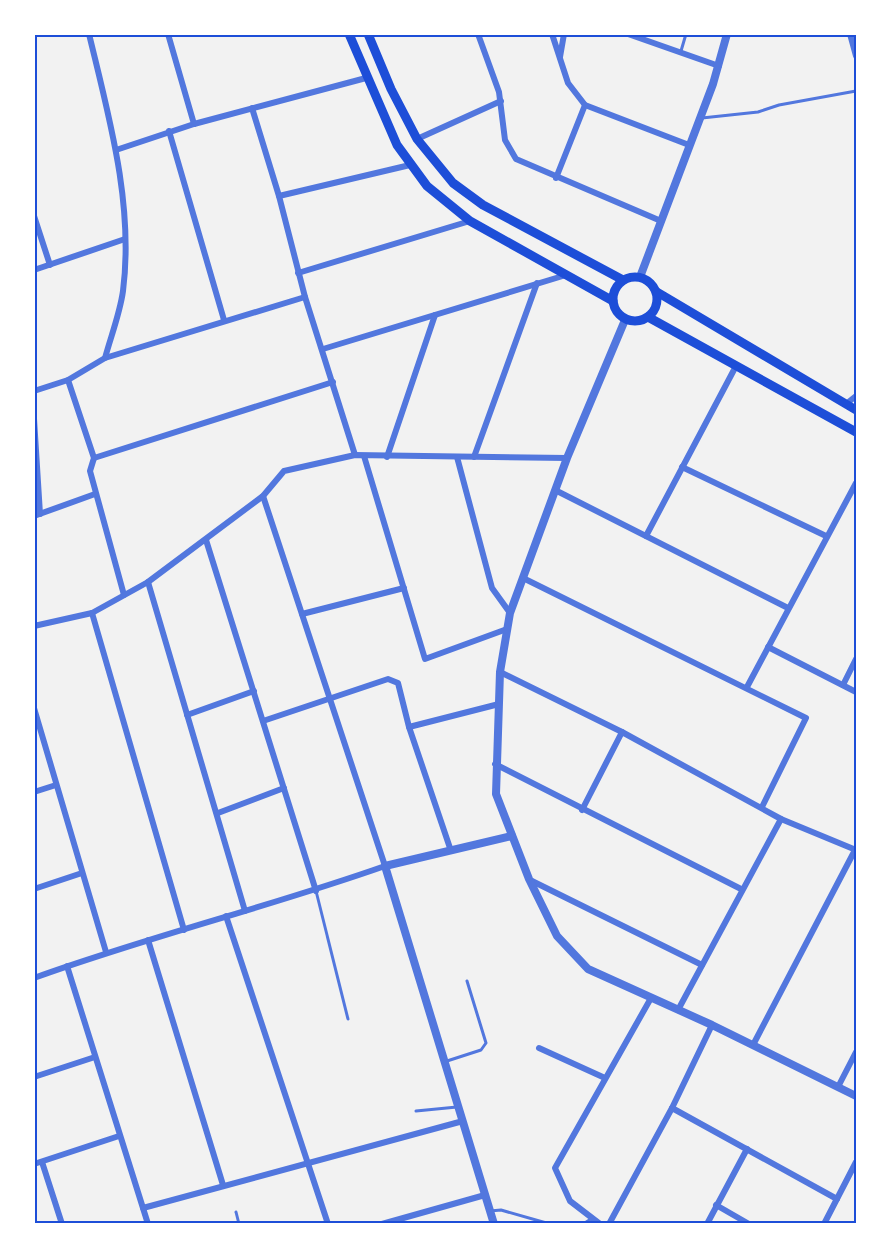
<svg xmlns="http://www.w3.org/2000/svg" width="891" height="1258" font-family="Signika,sans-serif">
	<rect width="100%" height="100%" fill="#f2f2f2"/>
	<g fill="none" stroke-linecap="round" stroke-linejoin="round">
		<!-- service -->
		<g stroke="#5277de" stroke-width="3">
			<path d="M681,51L686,34"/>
			<path d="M702,118L758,112L779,105L856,91"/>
			<path d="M316,891L348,1019"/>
			<path d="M447,1061L481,1050L486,1043L467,981"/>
			<path d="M416,1111L457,1107"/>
			<path d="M490,1211L501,1210L550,1224"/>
			<path d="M236,1212L239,1224"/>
			<path d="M583,1224L591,1219"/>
		</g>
		<!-- minor -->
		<g stroke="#5277de" stroke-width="6">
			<path d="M168,34L194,124"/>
			<path d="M478,34L499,92L505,140L516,159L661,221"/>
			<path d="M552,34L568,83L585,105L689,145"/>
			<path d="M628,34L719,66"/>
			<path d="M850,34L856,56"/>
			<path d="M560,57L564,34"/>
			<path d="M252,108L279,196L305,297L355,455"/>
			<path d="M169,131L224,320"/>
			<path d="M417,139L501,101"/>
			<path d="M116,150L194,124L366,78"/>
			<path d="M556,178L585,105"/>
			<path d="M279,196L410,165"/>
			<path d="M34,216L50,265"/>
			<path d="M34,270L125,239"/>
			<path d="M298,273L470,221"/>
			<path d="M323,349L566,275"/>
			<path d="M105,358L305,297"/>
			<path d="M68,380L94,458L90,471L124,595"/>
			<path d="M34,391L68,380L105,358C111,336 120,313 123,291C134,205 109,117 89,34"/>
			<path d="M846,404L856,396"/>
			<path d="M34,419L40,514"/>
			<path d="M364,456L425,659L507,629"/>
			<path d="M387,457L435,315"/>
			<path d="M457,457L492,588L510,613"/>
			<path d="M474,457L537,283"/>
			<path d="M94,458L333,382"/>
			<path d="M682,467L826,536"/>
			<path d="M555,490L788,608"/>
			<path d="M34,516L95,494"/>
			<path d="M646,536L736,366"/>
			<path d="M206,540L316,891"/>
			<path d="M523,578L806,718L762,807"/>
			<path d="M148,582L245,911"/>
			<path d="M92,613L184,930"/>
			<path d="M302,614L404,588"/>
			<path d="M34,626L92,613L148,582L263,496L284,471L355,455L567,458"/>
			<path d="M768,647L856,692"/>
			<path d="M500,672L622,732L781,819L856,850"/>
			<path d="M843,685L856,659"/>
			<path d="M747,687L856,483"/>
			<path d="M34,708L106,952"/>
			<path d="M187,715L254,691"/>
			<path d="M263,721L388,679L398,683L409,727L451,851"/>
			<path d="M409,727L499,704"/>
			<path d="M495,764L741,889"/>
			<path d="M34,792L56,785"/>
			<path d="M582,810L622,732"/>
			<path d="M218,813L284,788"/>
			<path d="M530,880L702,965"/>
			<path d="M34,889L82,873"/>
			<path d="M226,916L328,1224"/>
			<path d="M148,940L223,1185"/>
			<path d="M67,966L148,1224"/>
			<path d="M34,978C150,936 269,907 385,866L263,496"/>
			<path d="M678,1010L781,819"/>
			<path d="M753,1045L855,850"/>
			<path d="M539,1048L605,1078"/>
			<path d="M34,1077L95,1057"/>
			<path d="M838,1087L856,1052"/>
			<path d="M672,1108L837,1199"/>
			<path d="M42,1162L62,1224"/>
			<path d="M34,1164L119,1136"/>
			<path d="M716,1205L749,1224"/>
			<path d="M143,1208L463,1121"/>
			<path d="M382,1224L485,1195"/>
			<path d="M600,1224L570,1201L555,1168L651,998"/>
			<path d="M609,1224L672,1108L712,1025"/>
			<path d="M707,1224L747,1149"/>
			<path d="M824,1224L856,1162"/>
		</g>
		<!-- tertiary -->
		<g stroke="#5277de" stroke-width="8">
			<path d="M640,277L713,84L727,34"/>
			<path d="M625,320L567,458L510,613L500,672L496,794L529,879L557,936L588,969L712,1025L856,1096"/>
			<path d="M494,1224L385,866L512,836"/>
		</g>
		<!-- secondary -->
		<g stroke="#1d4ed8" stroke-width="9">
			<path d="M349,34L397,145L427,186L470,221L613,301"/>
			<path d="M368,34L391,89L417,139L453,183L483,205L623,280"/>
			<circle cx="635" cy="299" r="22"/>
			<path d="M657,292L856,410"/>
			<path d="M648,317L856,432"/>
		</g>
	</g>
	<!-- border -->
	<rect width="891" height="1258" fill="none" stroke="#ffffff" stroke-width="72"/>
	<rect x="36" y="36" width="819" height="1186" fill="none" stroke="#1d4ed8" stroke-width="2"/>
</svg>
